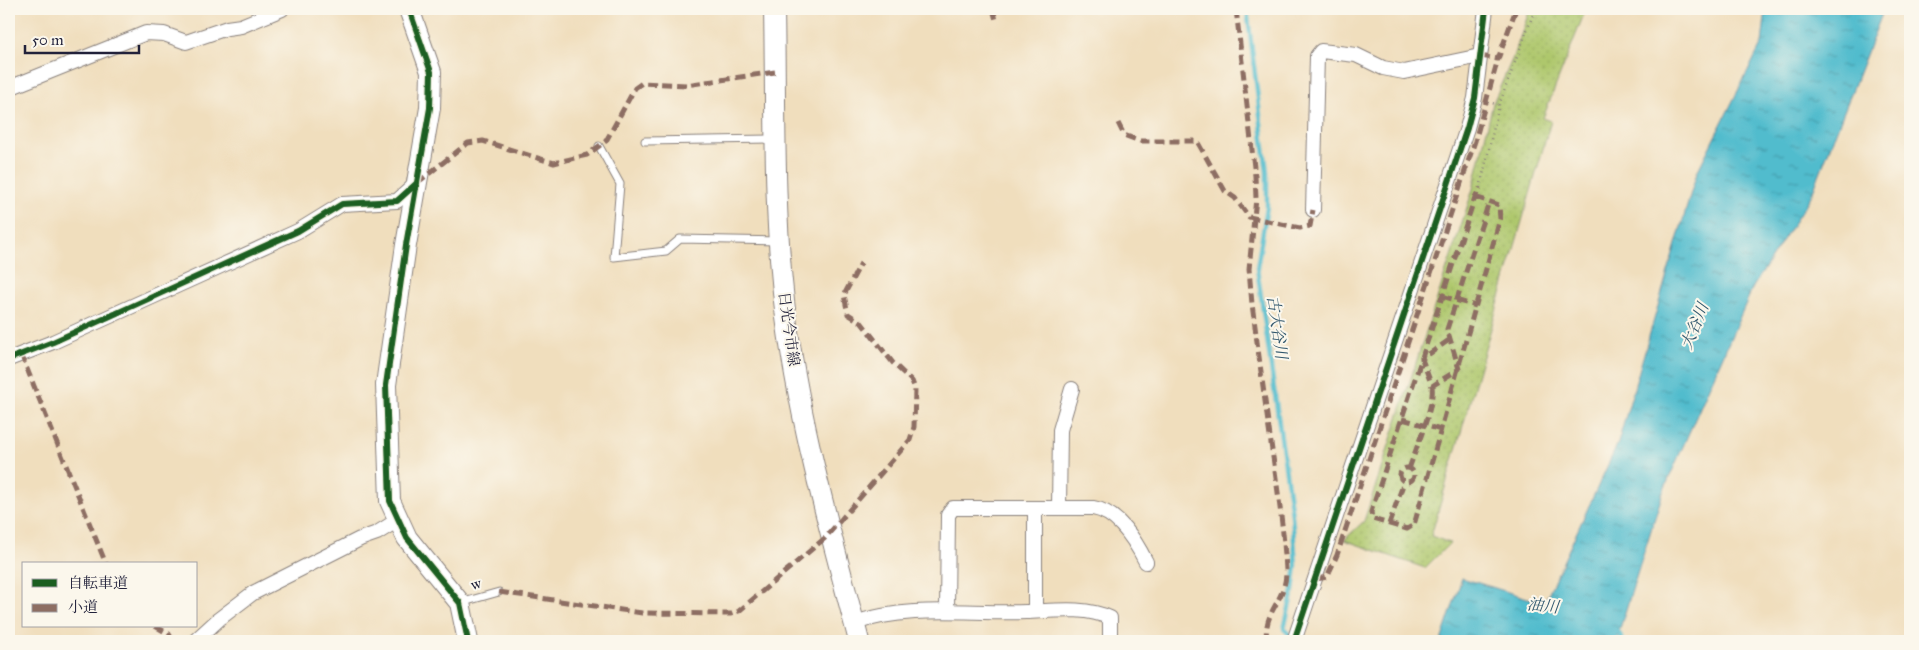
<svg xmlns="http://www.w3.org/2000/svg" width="1919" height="650" font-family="'IM FELL Great Primer','Noto Serif JP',serif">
	<defs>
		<pattern id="park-dots" width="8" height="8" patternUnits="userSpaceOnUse" patternTransform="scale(1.25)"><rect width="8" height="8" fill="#aec76c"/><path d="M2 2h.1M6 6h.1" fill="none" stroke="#95ab5e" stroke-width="1.8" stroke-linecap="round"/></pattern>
		<pattern id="water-ripples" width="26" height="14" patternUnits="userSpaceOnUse" patternTransform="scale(1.25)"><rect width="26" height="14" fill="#51bccd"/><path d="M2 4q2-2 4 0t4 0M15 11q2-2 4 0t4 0" fill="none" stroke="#4398a8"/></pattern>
	</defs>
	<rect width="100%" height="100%" fill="#fbf7ec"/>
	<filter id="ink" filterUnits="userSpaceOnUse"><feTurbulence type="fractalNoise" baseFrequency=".02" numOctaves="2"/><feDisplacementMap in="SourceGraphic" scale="10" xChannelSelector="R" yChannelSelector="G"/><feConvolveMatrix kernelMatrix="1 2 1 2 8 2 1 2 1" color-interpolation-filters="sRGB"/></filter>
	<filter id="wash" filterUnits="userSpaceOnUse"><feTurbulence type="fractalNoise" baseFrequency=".0096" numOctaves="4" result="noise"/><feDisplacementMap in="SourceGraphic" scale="20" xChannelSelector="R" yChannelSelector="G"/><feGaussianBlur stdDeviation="1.12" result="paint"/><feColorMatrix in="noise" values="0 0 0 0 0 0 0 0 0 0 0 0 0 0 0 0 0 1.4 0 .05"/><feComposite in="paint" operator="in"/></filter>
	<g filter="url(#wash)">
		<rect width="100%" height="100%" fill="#f0debd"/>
		<!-- park -->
		<path fill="url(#park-dots)" stroke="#687454" d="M1530,9H1586L1543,118L1551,121L1431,536L1450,543L1425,568L1344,540L1364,521L1473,189L1493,103L1514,55Z"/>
		<!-- water -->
		<path fill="url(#water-ripples)" stroke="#3a6f84" d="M1766,9H1884L1811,196L1753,287L1663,492L1616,641H1441L1462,578L1544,603L1618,443L1697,172L1762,43Z"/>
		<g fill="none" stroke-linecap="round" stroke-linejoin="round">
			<!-- stream -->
			<g stroke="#51bccd" stroke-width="4.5">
				<path d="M1247,9L1267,172V207L1257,268L1292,515L1296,565L1293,591L1284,629L1293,637"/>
				<path d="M1614,632L1619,633L1623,641"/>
			</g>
		</g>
	</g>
	<g filter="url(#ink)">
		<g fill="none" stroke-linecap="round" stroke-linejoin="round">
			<!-- lane casing -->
			<g stroke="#89807c" stroke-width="9">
				<g id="lane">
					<path d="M645,141L773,139"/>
					<path d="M599,146L620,184L614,257L666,251L680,239L777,241"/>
					<path d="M460,603L499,592"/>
				</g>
			</g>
			<!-- street casing -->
			<g stroke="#89807c" stroke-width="16">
				<g id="street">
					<path d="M9,88L146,33L164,34L186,42L227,28L241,26L282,9"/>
					<path d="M1313,210L1317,56L1321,51L1356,55L1383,68L1404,72L1480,56"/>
					<path d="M9,359L53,342L298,231L342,204L397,201L417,183"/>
					<path d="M1035,508V611"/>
					<path d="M1059,508L1060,430L1072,389"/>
					<path d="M947,611L948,515L953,508H1093C1118,512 1135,540 1146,562"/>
					<path d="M854,623C912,604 967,614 1026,612C1053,611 1085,606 1110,618V641"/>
					<path d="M195,641L219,619L253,593L360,539L377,533L398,520"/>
					<path d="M1294,641L1467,128L1475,98L1486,9"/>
				</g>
			</g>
			<!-- secondary casing -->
			<g stroke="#89807c" stroke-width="22">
				<g id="secondary">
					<path d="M409,9L431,72L430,108L406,245L386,385L390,501L407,538L460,603L468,641"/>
					<path d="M774,9C776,106 773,204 784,301C797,414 830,531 859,641"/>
				</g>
			</g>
			<!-- path -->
			<g stroke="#89807c" stroke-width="2.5" stroke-dasharray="1 4" stroke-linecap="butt">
				<path d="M1488,102L1499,105"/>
				<path d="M1480,188L1499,105L1535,9"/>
			</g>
			<!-- lane -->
			<use href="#lane" stroke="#fff" stroke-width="7"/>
			<!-- street -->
			<use href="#street" stroke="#fff" stroke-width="14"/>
			<!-- secondary -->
			<use href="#secondary" stroke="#fff" stroke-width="20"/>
			<!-- quiet -->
			<g stroke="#8d6e63" stroke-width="5" stroke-dasharray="10 5" stroke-linecap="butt">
				<path d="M993,9L996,20"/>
				<path d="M1236,9L1255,176L1256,198L1249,269L1252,304C1259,357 1266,410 1274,464C1279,499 1284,534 1286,570C1287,601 1262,611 1267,641"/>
				<path d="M1480,56L1498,59L1516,9"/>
				<path d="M1118,123L1124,135L1140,141H1197L1225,191L1235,198L1249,217L1300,228L1310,226L1313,210"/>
				<path d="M417,183L468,143L483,141L554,163L587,155L606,141L635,88L642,83L686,85L775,72"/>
				<path d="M1475,197L1499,205L1500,219L1414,525L1407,529L1372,519L1371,512L1475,197L1480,188"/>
				<path d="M1442,296L1476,306"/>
				<path d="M1449,340L1422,359L1432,386L1459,369L1447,329L1489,202"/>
				<path d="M21,354L106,564"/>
				<path d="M1402,419L1441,430"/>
				<circle cx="1407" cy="475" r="7"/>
				<path d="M1409,469C1416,448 1435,405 1432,386"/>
				<path d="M1389,524L1404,482"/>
				<path d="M1316,579L1327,577L1337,555L1475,141L1498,59"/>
				<path d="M499,592L642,613L731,614L739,611L825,538L903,448L910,440L914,427L915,389L912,381L893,363L861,322L848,314L844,295L861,263"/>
				<path d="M155,626L169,634L173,641"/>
			</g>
			<!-- cycleway casing -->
			<g stroke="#fbf7ec" stroke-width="9">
				<g id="cycleway">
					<path d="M409,9L431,72L430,108L406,245L386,385L390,501L407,538L460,603L468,641"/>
					<path d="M9,359L53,342L298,231L342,204L397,201L417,183"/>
					<path d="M1294,641L1467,128L1475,98L1486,9"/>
				</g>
			</g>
			<!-- cycleway -->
			<use href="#cycleway" stroke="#1b5e20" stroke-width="6"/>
		</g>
	</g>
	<g text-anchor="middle" stroke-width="4" stroke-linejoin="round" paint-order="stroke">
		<!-- street labels -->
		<g font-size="15" fill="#22223b" stroke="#fbf7ec">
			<text transform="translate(789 329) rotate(82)" y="5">日光今市線</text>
			<text transform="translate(476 584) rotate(-15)" y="5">w</text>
		</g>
		<!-- water labels -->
		<g font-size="16" font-style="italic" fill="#32586e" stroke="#fbf7ec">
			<text transform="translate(1694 326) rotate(-68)" y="6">大谷川</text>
			<text transform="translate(1278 327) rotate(82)" y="6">古大谷川</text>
			<text transform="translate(1543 605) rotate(6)" y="6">油川</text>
		</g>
	</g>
	<!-- margin -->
	<rect width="1919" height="650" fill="none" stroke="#fbf7ec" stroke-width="30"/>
	<!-- legend -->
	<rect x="22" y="562" width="175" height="65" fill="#fbf7ec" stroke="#a4a2a5"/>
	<rect x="32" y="579" width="25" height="8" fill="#1b5e20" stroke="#a4a2a5"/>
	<text x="68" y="588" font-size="15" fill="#22223b">自転車道</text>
	<rect x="32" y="604" width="25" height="8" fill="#8d6e63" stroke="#a4a2a5"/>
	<text x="68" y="612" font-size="15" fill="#22223b">小道</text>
	<!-- scale -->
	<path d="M25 45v8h114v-8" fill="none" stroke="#22223b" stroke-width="2.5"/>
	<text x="32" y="45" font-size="15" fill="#22223b" stroke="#fbf7ec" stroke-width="4" paint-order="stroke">50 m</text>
</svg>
